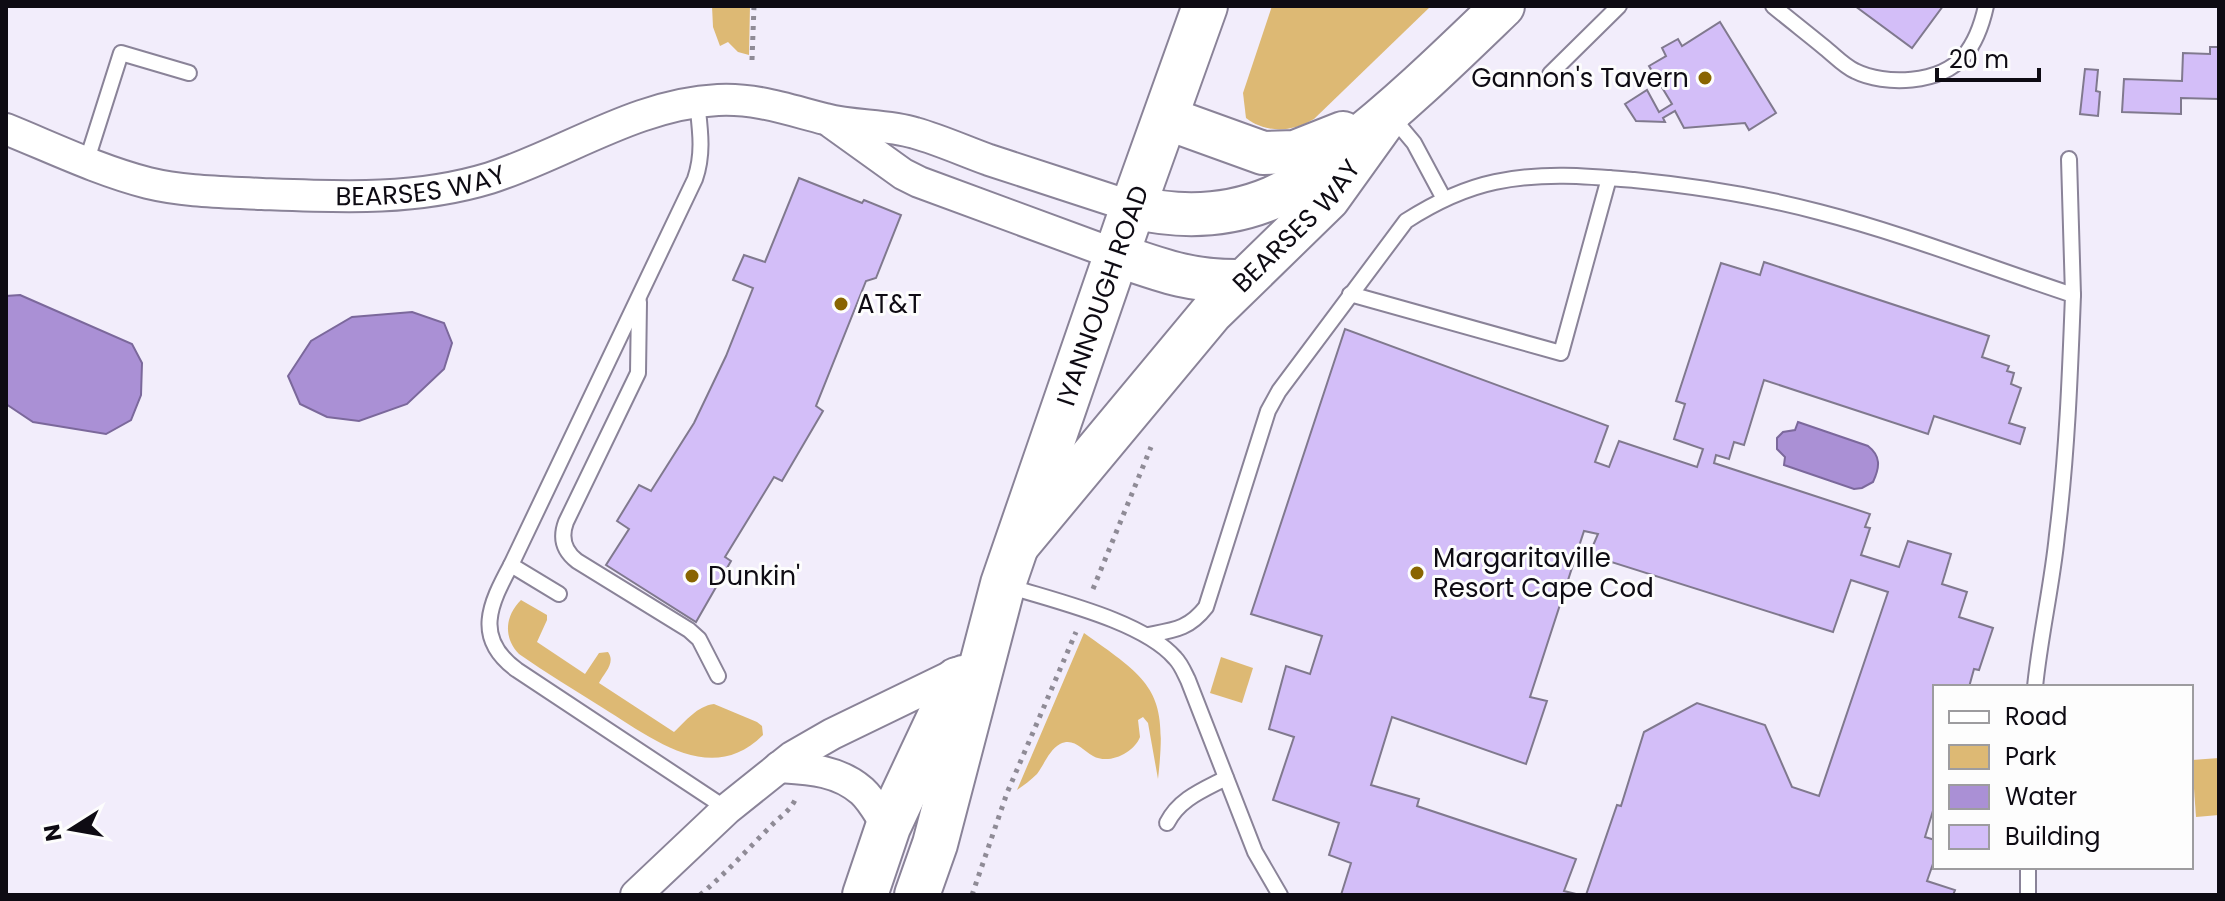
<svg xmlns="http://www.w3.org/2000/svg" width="2225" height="901" font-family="Poppins,sans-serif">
	<rect width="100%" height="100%" fill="#f2edfb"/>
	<!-- green -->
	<g fill="#ddb974">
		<path d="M712,6H750L749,55L738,52L728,42L720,46L713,27Z"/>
		<path d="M1272,6H1431L1314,119C1292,132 1267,134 1246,118L1243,93Z"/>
		<path d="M521,600L547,615V620L537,642L585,674L599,653L608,652C616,663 604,673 599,683L674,732C686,721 697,706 714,704L757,722L762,726L763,735C711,787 652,738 603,708C575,690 546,673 519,654C503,637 505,616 521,600Z"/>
		<path d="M1084,633C1153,682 1168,691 1158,779L1148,723L1143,717L1138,720L1140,737C1134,753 1109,765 1093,756C1082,750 1074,737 1060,744C1049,750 1044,765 1037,774C1031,780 1024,785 1017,790Z"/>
		<path d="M1221,657L1253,668L1242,703L1210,693Z"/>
		<path d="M2219,758V815L2196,817L2192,760Z"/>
	</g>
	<!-- water -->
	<g fill="#aa90d5" stroke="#7b689b" stroke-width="2">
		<path d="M20,295L132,344L142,363L141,395L131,420L106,434L33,422L6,404V296Z"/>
		<path d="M412,312L444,323L452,343L444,369L407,404L359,421L327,417L300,404L288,376L311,341L352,317Z"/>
		<path d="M1798,422L1868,446C1881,456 1880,467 1873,482L1862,488L1854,489L1784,465L1785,457L1777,449V438L1783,432L1795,430Z"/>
	</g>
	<!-- building -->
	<g fill="#d3bef8" stroke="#80798e" stroke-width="2">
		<path d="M1855,6H1943L1912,48Z"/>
		<path d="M1720,22L1776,113L1749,130L1745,123L1684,128L1675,111L1663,118L1665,122L1636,121L1625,104L1647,90L1659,112L1672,104L1649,66L1666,56L1662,48L1678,39L1682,46Z"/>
		<path d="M2210,47H2219V99L2181,98V114L2122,112L2124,79L2182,81L2183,53L2210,54Z"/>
		<path d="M2085,69L2098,70L2096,91L2100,92L2098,116L2080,114Z"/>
		<path d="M799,178L862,203L864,200L901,215L876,278L866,281L816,406L823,411L782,481L774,477L725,557L731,561L696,622L606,565L629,529L617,521L639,485L651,491L694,423L726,356L753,288L733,280L744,255L765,262Z"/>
		<path d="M1764,262L1989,336L1982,357L2009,366L2007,371L2014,373L2011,384L2021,388L2009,423L2025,428L2020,444L1934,416L1928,434L1764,380L1744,445L1734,442L1729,459L1716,455L1714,463L1870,514L1865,527L1870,528L1861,555L1899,567L1908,541L1951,554L1942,584L1967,592L1959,617L1993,628L1979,670L1974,669L1969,687H1935V804L1925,837L1935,840V858L1927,881L1955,890L1953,895H1586L1617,805L1621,806L1644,732L1697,703L1765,725L1792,787L1819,796L1888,592L1851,580L1833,632L1589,555L1598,534L1584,531L1530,697L1547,701L1526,764L1392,717L1371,785L1419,799L1417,806L1576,859L1564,891L1580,895H1341L1351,863L1329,855L1339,823L1273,800L1294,737L1269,729L1286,666L1310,674L1322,636L1251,614L1345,329L1608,426L1595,462L1609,467L1619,441L1697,467L1703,449L1674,439L1685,404L1676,401L1721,263L1760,275Z"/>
	</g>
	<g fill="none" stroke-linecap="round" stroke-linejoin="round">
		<!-- service casing -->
		<g stroke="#8a8398" stroke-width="18">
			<g id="service">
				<path d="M1773,6C1790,20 1808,34 1825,48C1835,56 1844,66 1855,71C1885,86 1940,84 1964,56C1976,42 1982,24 1986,6"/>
				<path d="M1550,74L1619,6"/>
				<path d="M1393,118L1414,143L1444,199"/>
				<path d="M2069,159L2073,295"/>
				<path d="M86,163L121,53L189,73"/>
				<path d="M1350,294L1561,353L1609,178"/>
				<path d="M639,302L638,373L566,522C560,538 564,551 577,561L689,630L699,639L718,676"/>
				<path d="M511,565L695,179C704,153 700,129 697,102"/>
				<path d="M1008,586C1055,601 1143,621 1175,658C1181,664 1184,672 1188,680L1255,852L1280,895"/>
				<path d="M559,594L511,565C490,604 473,638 517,670L727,809"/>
				<path d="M1148,635C1174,630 1189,629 1206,607L1268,411L1279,391L1406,221C1434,203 1462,189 1495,182C1542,172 1587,176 1634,180C1695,186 1759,196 1819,212C1905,234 1988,267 2073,295C2070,375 2067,455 2057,535C2052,586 2040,636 2035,687"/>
				<path d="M1167,823C1179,799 1203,790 1226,778"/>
				<path d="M2028,867V895"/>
			</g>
		</g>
		<!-- minor casing -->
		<g stroke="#8a8398" stroke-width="34">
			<g id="minor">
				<path d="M832,123L903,174L919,182L1117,255"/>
				<path id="s1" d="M6,129C53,148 98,170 148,183C185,192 224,192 262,194C339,197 415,201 490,178C567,153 636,104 718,100C756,98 789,110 825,119C854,127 886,124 915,133C940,140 964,151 989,160C1037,176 1085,191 1133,207"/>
				<path d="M779,767C809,769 838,770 862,791C873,801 880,816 888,827"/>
				<path d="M636,895L727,809L792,757L832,734L962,671"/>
			</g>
		</g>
		<!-- secondary casing -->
		<g stroke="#8a8398" stroke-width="46">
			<g id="secondary">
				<path d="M1166,118L1263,153L1295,152L1343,133"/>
				<path d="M1133,207C1179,218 1227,217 1272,198C1298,187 1321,168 1343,150C1400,106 1451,56 1503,6"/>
				<path d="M1117,255C1163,271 1192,282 1242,281"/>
				<path id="s2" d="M1018,545L1211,313L1328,199L1389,114"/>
			</g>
		</g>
		<!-- primary casing -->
		<g stroke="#8a8398" stroke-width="48">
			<g id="primary">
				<path d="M865,895L888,827L957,680"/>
				<path id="s3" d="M917,895L935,844L1003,584L1133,207L1205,6"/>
			</g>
		</g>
		<!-- path -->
		<g stroke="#8f8b96" stroke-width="5" stroke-dasharray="4 6" stroke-linecap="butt">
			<path d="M752,60L754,6"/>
			<path d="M1093,589L1151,447"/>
			<path d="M700,895C725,874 746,851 769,828C778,818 789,812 795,800"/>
			<path d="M972,895L1007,793L1076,632"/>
		</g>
		<!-- service -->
		<use href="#service" stroke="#fff" stroke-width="14"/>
		<!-- minor -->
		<use href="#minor" stroke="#fff" stroke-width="30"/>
		<!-- secondary -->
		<use href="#secondary" stroke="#fff" stroke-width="42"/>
		<!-- primary -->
		<use href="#primary" stroke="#fff" stroke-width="44"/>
	</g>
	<!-- markers -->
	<g fill="#896401" stroke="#fdfdfd" stroke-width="3">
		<circle cx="1705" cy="78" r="8"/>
		<circle cx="841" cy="304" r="8"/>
		<circle cx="1417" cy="573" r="8"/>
		<circle cx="692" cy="576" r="8"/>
	</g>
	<g text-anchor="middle" stroke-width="6" stroke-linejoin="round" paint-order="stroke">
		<!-- poi labels -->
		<g font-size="26" fill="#0e0b13" stroke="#fdfdfd" text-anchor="start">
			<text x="1689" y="87" text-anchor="end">Gannon's Tavern</text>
			<text x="857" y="313">AT&amp;T</text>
			<text x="1433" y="567">Margaritaville<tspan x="1433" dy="30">Resort Cape Cod</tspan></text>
			<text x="708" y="585">Dunkin'</text>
		</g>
		<!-- street labels -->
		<g font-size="26" fill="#0e0b13" stroke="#fdfdfd">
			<text dy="9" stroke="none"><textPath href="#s1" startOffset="426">BEARSES WAY</textPath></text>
			<text dy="9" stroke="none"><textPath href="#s2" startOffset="424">BEARSES WAY</textPath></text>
			<text dy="9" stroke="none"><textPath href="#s3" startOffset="628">IYANNOUGH ROAD</textPath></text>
		</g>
	</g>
	<!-- border -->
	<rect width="2225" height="901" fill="none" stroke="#0e0b13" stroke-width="16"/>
	<!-- legend -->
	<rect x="1933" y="685" width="260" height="184" fill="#fdfdfd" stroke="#9d9c9f" stroke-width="2"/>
	<rect x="1949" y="711" width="40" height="12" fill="#ffffff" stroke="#9d9c9f" stroke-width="2"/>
	<text x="2005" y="725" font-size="24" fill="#0e0b13">Road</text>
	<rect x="1949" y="745" width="40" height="24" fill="#ddb974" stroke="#9d9c9f" stroke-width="2"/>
	<text x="2005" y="765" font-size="24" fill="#0e0b13">Park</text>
	<rect x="1949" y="785" width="40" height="24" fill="#aa90d5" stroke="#9d9c9f" stroke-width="2"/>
	<text x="2005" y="805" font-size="24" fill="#0e0b13">Water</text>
	<rect x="1949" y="825" width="40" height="24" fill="#d3bef8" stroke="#9d9c9f" stroke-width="2"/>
	<text x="2005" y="845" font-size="24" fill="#0e0b13">Building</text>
	<!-- north arrow -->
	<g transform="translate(72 829) rotate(259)" stroke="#fdfdfd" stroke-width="6" paint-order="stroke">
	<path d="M0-6L14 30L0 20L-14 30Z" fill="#0e0b13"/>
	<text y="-12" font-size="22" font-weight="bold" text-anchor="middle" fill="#0e0b13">N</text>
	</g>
	<!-- scale -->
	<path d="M1937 68v12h102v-12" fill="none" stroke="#0e0b13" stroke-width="4"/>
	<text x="1949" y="68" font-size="24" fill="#0e0b13" stroke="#fdfdfd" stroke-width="6" paint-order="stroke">20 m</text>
</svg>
